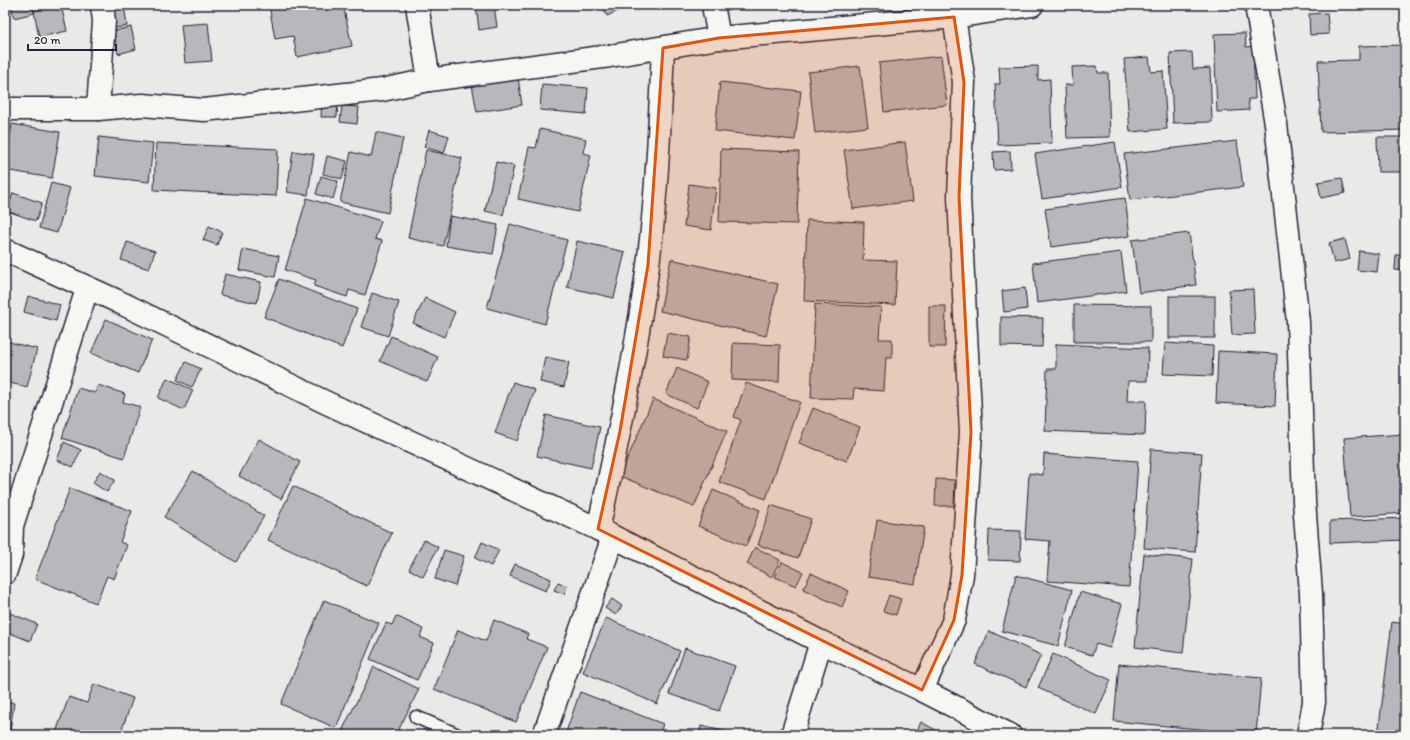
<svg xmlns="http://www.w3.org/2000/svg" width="1410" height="740" font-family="Itim,sans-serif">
	<rect width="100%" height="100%" fill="#e9e9e7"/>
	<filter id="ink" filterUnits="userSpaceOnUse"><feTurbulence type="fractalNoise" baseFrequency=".025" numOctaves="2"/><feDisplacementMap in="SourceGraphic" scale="8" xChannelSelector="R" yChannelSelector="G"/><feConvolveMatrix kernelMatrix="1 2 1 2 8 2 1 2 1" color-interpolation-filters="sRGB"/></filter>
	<g filter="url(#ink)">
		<!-- building -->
		<g fill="#b8b8bc" stroke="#22223b">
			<path d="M11,5H32L34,13L14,18Z"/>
			<path d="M61,5L67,31L39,37L34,11Z"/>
			<path d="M105,5H124L127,26L109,29Z"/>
			<path d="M269,5H343L352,46L297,57L293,36L275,39Z"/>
			<path d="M476,5H494L497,27L479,30Z"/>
			<path d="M602,5H631L607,16Z"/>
			<path d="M1327,13L1329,34L1310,35L1309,14Z"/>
			<path d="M208,23L212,61L185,63L181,25Z"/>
			<path d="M131,27L136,49L118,54L114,31Z"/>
			<path d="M1245,33L1246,47L1253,46L1255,99H1248L1249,110L1217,112L1214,34Z"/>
			<path d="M1405,45V130L1321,132L1318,61L1359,60V46Z"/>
			<path d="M1192,52L1193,69L1210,68L1212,122L1173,123L1170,53Z"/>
			<path d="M941,56L947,105L884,112L879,63Z"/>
			<path d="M1149,57L1151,72L1163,71L1167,129L1130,132L1124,59Z"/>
			<path d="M860,66L868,127L815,133L808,72Z"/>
			<path d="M1038,66V80L1050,79L1052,143L998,145L995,84H1000L999,67Z"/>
			<path d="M1097,66L1098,73H1108L1110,137L1067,138L1065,85H1073L1072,67Z"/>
			<path d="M518,78L522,105L477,112L472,85Z"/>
			<path d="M720,82L801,91L795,140L715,131Z"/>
			<path d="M542,84L588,88L586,114L540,110Z"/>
			<path d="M322,98H338L337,117H321Z"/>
			<path d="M342,106L359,107L357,124L340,122Z"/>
			<path d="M12,124L60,132L52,178L5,170Z"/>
			<path d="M5,126L11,128L5,147Z"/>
			<path d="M540,129L586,139L583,153L591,155L578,212L518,199L529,147L536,148Z"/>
			<path d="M429,130L449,136L444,153L424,147Z"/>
			<path d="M376,132L403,138L388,213L340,202L351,152L371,157Z"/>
			<path d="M99,137L153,143L149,182L95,176Z"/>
			<path d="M1377,137H1405V172H1378Z"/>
			<path d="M1237,141L1243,187L1130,200L1124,154Z"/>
			<path d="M905,142L913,201L853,209L844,150Z"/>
			<path d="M1115,142L1122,187L1042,199L1035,154Z"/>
			<path d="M156,143L278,149L276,196L154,190Z"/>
			<path d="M721,149L799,152L797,224L719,222Z"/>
			<path d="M426,150L462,158L443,246L408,238Z"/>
			<path d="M293,151L314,154L308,195L287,192Z"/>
			<path d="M1010,151L1011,169L994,170L993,152Z"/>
			<path d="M327,156L347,161L342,179L323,174Z"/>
			<path d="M496,162L514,166L503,215L485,211Z"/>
			<path d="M321,176L338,181L333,199L316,194Z"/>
			<path d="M1342,178L1345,193L1321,198L1318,182Z"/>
			<path d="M51,183L70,188L57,233L39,228Z"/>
			<path d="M689,184L716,188L711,230L684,226Z"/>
			<path d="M13,193L42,203L36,221L7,211Z"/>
			<path d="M307,198L381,221L375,239L382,241L365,295L349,290L347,297L314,286L316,280L285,270Z"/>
			<path d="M1125,198L1130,236L1051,247L1045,209Z"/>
			<path d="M450,216L498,225L493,254L446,246Z"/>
			<path d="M807,220L864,222L863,260L897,261L895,305L804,301Z"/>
			<path d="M510,224L567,240L545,324L487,308Z"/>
			<path d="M209,226L222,232L217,245L203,240Z"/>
			<path d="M1189,233L1196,285L1139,293L1132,240Z"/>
			<path d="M1345,239L1350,259L1334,263L1329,243Z"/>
			<path d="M577,241L625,252L614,298L567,287Z"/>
			<path d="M127,242L155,251L149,269L121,260Z"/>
			<path d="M243,249L279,256L275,277L239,270Z"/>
			<path d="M1359,251L1379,254L1377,272L1357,270Z"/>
			<path d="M1121,252L1126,291L1037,303L1033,263Z"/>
			<path d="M1396,255H1405V271L1395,270Z"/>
			<path d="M671,259L778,284L766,336L660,311Z"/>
			<path d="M225,274L261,282L257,303L220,295Z"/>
			<path d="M279,279L357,309L342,348L264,317Z"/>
			<path d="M1405,282V385H1402Z"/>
			<path d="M1025,288L1027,309L1004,312L1002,291Z"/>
			<path d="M1253,289L1255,334L1232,335L1229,290Z"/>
			<path d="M372,293L399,302L388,336L361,327Z"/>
			<path d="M28,296L60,305L56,321L24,312Z"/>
			<rect x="1169" y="296" width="46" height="42"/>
			<path d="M425,298L455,312L444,337L413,323Z"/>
			<path d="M815,304L881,307L879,339H892V358H886L884,391L854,389L853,399L811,398Z"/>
			<path d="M1074,305L1151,306V342H1074Z"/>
			<path d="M929,306H946L945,347H929Z"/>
			<path d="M1001,317L1043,318L1042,347L1001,346Z"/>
			<path d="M106,319L152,340L138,373L91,353Z"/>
			<path d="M667,333L691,337L687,360L663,356Z"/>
			<path d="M391,336L438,357L427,382L380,361Z"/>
			<path d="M5,341L37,349L27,387L5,382Z"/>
			<path d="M733,343L780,345L779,382L732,380Z"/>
			<path d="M1165,343L1213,346L1212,376L1163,374Z"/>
			<path d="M1056,344L1148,348L1147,381H1128L1127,401H1146L1145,435L1045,431L1047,369H1056Z"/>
			<path d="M1218,351L1277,354L1275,406L1216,403Z"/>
			<path d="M545,357L569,362L564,387L540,382Z"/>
			<path d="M186,362L201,369L192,387L177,380Z"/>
			<path d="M677,368L708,382L697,408L666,394Z"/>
			<path d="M167,378L193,390L184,410L158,398Z"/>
			<path d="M513,382L535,390L517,441L495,433Z"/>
			<path d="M746,383L800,402L766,499L719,482L741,420L734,417Z"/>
			<path d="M98,385L125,394L123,402L140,407L124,458L62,438L78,388L95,393Z"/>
			<path d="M653,399L727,431L694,507L620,476Z"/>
			<path d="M813,408L860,427L847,461L799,443Z"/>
			<path d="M546,415L600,427L591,468L537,456Z"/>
			<path d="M1405,434V513L1350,517L1344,438Z"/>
			<path d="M259,439L300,462L281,499L239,476Z"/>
			<path d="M64,442L81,450L73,467L57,460Z"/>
			<path d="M1151,449L1202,453L1195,552L1144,548Z"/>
			<path d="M1044,454L1138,461L1129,587L1047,581L1050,541L1025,539L1029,473L1043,475Z"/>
			<path d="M100,471L115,480L107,492L93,483Z"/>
			<path d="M193,471L264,516L236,562L164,517Z"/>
			<path d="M936,479L955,480L954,506H935Z"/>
			<path d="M293,486L392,533L367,586L268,540Z"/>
			<path d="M70,488L132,511L120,542L127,545L114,579L107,576L96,603L35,579Z"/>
			<path d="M713,490L760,510L746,546L698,526Z"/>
			<path d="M771,505L811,519L798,558L758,545Z"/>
			<path d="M1405,518V540L1330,543V521Z"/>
			<path d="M877,520L924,527L915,584L868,577Z"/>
			<path d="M989,530L1021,531L1020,561L988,560Z"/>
			<path d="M424,540L438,547L423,577L409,569Z"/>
			<path d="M482,542L499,550L491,566L475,558Z"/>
			<path d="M755,547L780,560L772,577L747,564Z"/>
			<path d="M444,550L464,556L455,586L435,579Z"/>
			<path d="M1144,554L1193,559L1183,653L1135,647Z"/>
			<path d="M782,562L803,572L796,586L775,577Z"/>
			<path d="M515,564L551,579L546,591L510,576Z"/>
			<path d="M811,573L849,591L842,607L803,589Z"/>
			<path d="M1016,575L1072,590L1058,646L1002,631Z"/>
			<path d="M558,582L567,586L564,594L554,590Z"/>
			<path d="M1080,592L1122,604L1110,648L1096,644L1092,655L1065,647Z"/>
			<path d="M889,595L901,599L896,615L883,611Z"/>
			<path d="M612,599L622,606L616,615L605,608Z"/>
			<path d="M324,600L379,623L336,728L281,704Z"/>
			<path d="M10,613L37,624L30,641L5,631Z"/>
			<path d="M396,616L423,629L420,637L434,643L417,680L370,659L386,623L392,625Z"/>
			<path d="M606,618L680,651L657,704L583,672Z"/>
			<path d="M494,620L528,634L526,639L547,647L516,722L434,689L458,630L486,641Z"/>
			<path d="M1392,622L1405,624V735H1378Z"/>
			<path d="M989,631L1041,655L1026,687L975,664Z"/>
			<path d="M685,648L735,666L719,711L669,694Z"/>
			<path d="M1053,654L1111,680L1096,714L1038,688Z"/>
			<path d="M1119,664L1261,678L1256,735H1209V730L1114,721Z"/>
			<path d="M374,667L419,689L396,735H340Z"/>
			<path d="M94,684L133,698L120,735H66L56,732L69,697L87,703Z"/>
			<path d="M580,692L663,724L659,735H565Z"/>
			<path d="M5,701L14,703L10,731L5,730Z"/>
			<path d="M921,722L945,735H915Z"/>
			<path d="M701,726L732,733V735H699Z"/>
			<path d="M423,730L433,735H420Z"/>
			<path d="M674,731L692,735H674Z"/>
		</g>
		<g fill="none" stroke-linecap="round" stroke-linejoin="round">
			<!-- lane casing -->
			<g stroke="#22223b" stroke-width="15">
				<path id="lane" d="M416,717L458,735"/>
			</g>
			<!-- street casing -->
			<g stroke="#22223b" stroke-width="25">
				<g id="street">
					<path d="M417,5L429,80"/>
					<path d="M713,5L719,38"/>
					<path d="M1256,5L1276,124L1298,322L1304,501L1311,593L1314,702L1308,735"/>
					<path d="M5,109H98L142,105L204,110L382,90L429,80L610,56L719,38L954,17L1032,5"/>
					<path d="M98,109L104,21L102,5"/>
					<path d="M5,250L115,300L327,403L598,529L821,642L922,690L1010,735"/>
					<path d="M598,529C618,442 636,354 648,265C657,193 660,120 663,48"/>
					<path d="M5,573L11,555L12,526L87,289"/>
					<path d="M922,690L954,620L962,575L971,432L959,197L964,82L954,17"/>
					<path d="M544,735L613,537"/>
					<path d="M792,735L821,642"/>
				</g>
			</g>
			<!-- lane -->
			<use href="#lane" stroke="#f6f6f2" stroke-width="12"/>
			<!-- street -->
			<use href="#street" stroke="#f6f6f2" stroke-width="22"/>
		</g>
	</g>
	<!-- marked area -->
	<path fill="#de560e" fill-opacity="0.2" stroke="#de560e" stroke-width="3" stroke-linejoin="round" d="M954,17L964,82L959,197L971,432L962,575L954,620L922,690L598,529L620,431L648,265L663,48L719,38Z"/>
	<!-- margin -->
	<rect width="1410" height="740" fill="none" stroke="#f6f6f2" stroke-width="20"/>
	<rect x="10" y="10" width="1390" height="720" fill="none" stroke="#22223b" stroke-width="1.5" filter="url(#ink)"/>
	<!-- scale -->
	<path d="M28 44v6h88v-6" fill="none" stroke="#22223b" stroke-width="2"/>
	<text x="34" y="44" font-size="12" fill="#22223b" stroke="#f6f6f2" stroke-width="3" paint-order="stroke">20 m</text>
</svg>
